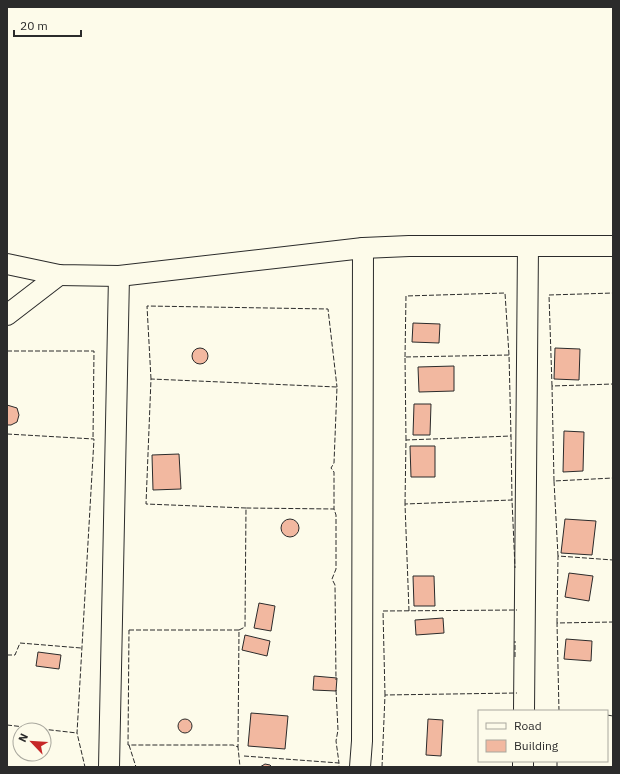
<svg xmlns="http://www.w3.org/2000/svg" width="620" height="774" font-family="'IBM Plex Sans',sans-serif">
	<rect width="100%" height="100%" fill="#fdfbea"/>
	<!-- building -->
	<g fill="#f2b8a0" stroke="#2b2b2b">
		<path d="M413,323L440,324L439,343L412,342Z"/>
		<path d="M555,348L580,349L579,380L554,379Z"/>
		<circle cx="200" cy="356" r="8"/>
		<path d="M454,366V391L419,392L418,367Z"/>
		<path d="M414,404H431L430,435H413Z"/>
		<path d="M7,405L17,408L19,415L17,422L11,425H7Z"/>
		<path d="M564,431L584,432L583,471L563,472Z"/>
		<path d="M410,446H435V477H411Z"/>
		<path d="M179,454L181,489L153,490L152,455Z"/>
		<path d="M565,519L596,521L592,555L561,553Z"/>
		<circle cx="290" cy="528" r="9"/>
		<path d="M569,573L593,576L589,601L565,597Z"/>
		<path d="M413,576H434L435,606H414Z"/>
		<path d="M259,603L275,606L271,631L254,628Z"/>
		<path d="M443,618L444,633L416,635L415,620Z"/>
		<path d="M245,635L270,641L267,656L242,650Z"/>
		<path d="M566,639L592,641L591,661L564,659Z"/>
		<path d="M38,652L61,655L59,669L36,666Z"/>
		<path d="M314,676L337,678L336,691L313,690Z"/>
		<path d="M251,713L288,716L285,749L248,746Z"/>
		<path d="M428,719L443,720L441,756L426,755Z"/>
		<circle cx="185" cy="726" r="7"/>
		<path d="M265,764L270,765L272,767H260Z"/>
	</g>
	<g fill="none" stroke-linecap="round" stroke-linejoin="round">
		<!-- minor casing -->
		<g stroke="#2b2b2b" stroke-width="22">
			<g id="minor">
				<path d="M7,264L59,275L119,276L363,248L409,246H613"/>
				<path d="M7,315L59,275"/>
				<path d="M524,711L528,246"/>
				<path d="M109,767L119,276"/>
				<path d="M360,767L362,741L363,248"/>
				<path d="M523,767V761"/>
			</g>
		</g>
		<!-- minor -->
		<use href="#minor" stroke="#fdfbea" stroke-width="20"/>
		<!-- fence -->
		<g stroke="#2b2b2b" stroke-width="1" stroke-dasharray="5 2" stroke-linecap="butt">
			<path d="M7,351H94L93,439"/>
			<path d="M405,357L406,296L505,293L509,355"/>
			<path d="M151,379L147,306L328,309L337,387"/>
			<path d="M552,386L549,295L613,293"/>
			<path d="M7,434L94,439L77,733L85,767"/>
			<path d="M406,440L405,357L509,355L511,436"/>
			<path d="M554,481L552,386L613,384"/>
			<path d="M405,504L406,440L511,436L512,500"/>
			<path d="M246,508L146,504L151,379L337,387L334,463L331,468L334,472V509"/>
			<path d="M558,556L554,481L613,478"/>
			<path d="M409,611L405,504L512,500L515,568"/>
			<path d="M557,623L558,556L613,560"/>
			<path d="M129,630H239L238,747L233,745H128Z"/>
			<path d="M239,630L245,627L246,508L334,509L336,515V569L332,579L335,585L336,680"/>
			<path d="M7,655H15L20,643L81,648"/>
			<path d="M515,657V641"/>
			<path d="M336,690L338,730L336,741L339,763"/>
			<path d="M385,695L383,611L517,610"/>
			<path d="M559,711L557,623L613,622"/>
			<path d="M607,715L613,716"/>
			<path d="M7,725L77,733"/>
			<path d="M129,745L136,767"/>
			<path d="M237,746L238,747L240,767"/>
			<path d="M244,756L339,763V767"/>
			<path d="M382,767L385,695L517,693"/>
			<path d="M557,767V761"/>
		</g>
	</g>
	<!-- border -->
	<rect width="620" height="774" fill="none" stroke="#2b2b2b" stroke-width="16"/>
	<!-- legend -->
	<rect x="478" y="710" width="130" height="52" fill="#fdfbea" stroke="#a9a89e"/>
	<rect x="486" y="723" width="20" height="6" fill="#fdfbea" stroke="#a9a89e"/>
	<text x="514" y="730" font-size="12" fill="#2b2b2b">Road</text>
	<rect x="486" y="740" width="20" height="12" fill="#f2b8a0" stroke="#a9a89e"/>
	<text x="514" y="750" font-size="12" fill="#2b2b2b">Building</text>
	<!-- north arrow -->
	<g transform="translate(32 742) rotate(295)"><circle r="19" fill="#fdfbea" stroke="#a9a89e"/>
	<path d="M0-3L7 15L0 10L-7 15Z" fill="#c62828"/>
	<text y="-6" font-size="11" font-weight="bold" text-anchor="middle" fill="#2b2b2b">N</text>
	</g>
	<!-- scale -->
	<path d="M14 30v6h67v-6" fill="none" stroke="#2b2b2b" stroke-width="2"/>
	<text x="20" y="30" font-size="12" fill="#2b2b2b" stroke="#fdfbea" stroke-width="3" paint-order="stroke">20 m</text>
</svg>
